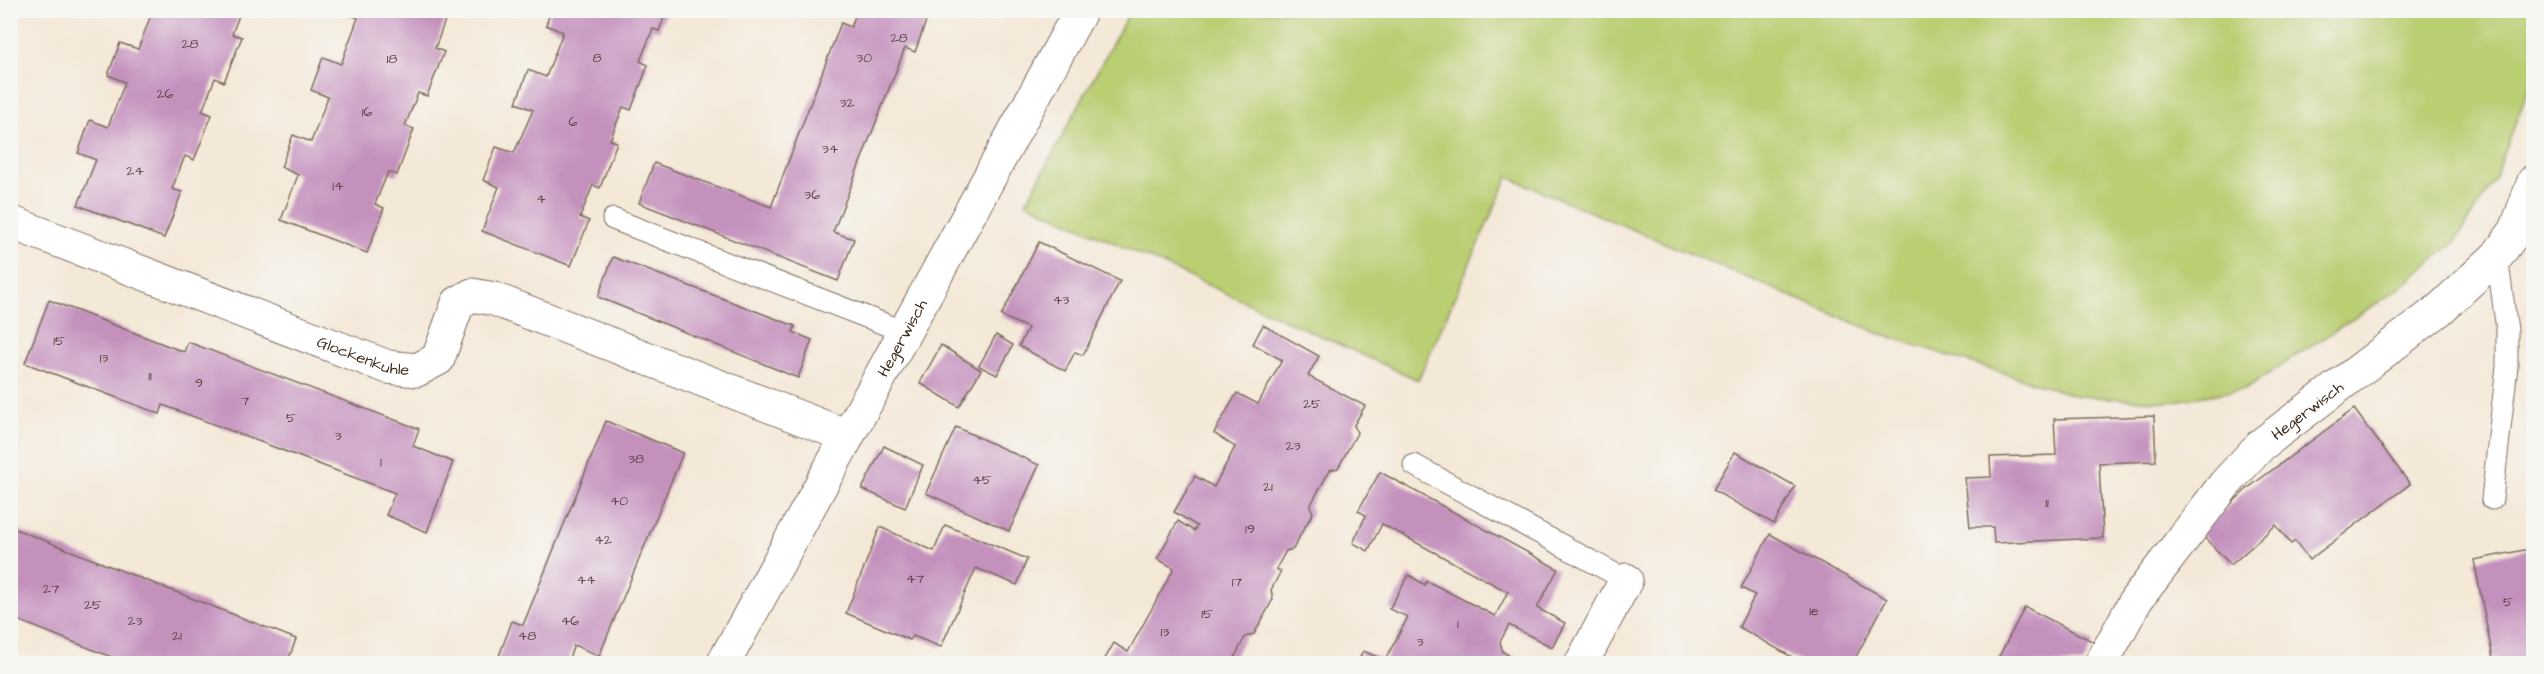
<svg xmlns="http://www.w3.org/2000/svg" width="2544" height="674" font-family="'Architects Daughter',sans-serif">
	<rect width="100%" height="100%" fill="#f6f6f2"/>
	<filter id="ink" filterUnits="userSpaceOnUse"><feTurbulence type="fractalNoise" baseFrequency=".0167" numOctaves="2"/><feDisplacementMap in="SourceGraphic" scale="12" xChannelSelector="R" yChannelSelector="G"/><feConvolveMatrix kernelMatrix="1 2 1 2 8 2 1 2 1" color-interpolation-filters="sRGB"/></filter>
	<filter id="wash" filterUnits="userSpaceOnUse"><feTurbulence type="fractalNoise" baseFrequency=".008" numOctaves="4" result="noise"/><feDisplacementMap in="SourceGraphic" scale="24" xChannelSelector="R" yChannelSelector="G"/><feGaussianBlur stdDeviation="1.35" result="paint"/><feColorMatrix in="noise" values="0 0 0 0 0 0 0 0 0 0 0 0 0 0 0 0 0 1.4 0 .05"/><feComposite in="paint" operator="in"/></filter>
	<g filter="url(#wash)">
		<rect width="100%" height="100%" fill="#f4e8d7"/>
		<!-- green -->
		<path fill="#bace72" stroke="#7a7c48" stroke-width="1.5" d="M1130,11L2533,10V77L2494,181L2456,241L2396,291L2245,389L2169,402L2077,396L1883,335L1508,177L1418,380L1026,203Z"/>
		<g id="blocks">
			<!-- building -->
			<g fill="#c491bd">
				<path d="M153,10H241L232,34L242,37L224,82L215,78L205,104L202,111L212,115L194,160L185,156L175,181L172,189L182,192L164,238L78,205L96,160L78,153L90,120L108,127L125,82L108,75L120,43L138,49Z"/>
				<path d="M338,10H460L457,19L447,15L435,48L444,52L427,96L418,93L405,126L414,129L397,175L388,172L375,204L384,208L367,253L281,220L298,175L281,167L293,135L311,142L328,97L311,90L323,57L341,64L358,18Z"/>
				<path d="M551,10H667L659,31L653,29L640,61L648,65L631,110L623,107L610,140L617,142L600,188L593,185L580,217L589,221L571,266L482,231L499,187L483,180L496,147L514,153L533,110L516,103L528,70L546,77L563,32L546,25Z"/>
				<path d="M857,10H930L915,52L905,48L833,232L854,239L838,281L639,203L654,163L771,207L841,23L851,27Z"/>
				<path d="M1039,242L1120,281L1083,355L1075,352L1065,371L1019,346L1028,328L1001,316Z"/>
				<path d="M613,257L795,326L793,332L812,340L798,378L598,297Z"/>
				<path d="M49,300L184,352L188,342L419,429L413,446L453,462L427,532L386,515L395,493L163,405L160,414L25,363Z"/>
				<path d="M1263,325L1319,356L1308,376L1365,406L1354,425L1357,433L1338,468L1330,470L1310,506L1313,513L1303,530L1293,549L1286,551L1276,569L1281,571L1271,590L1273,599L1264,616L1254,634L1245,637L1231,664H1102L1114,643L1128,652L1174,568L1157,559L1178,521L1194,531L1197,526L1174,512L1195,476L1214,487L1235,447L1214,433L1237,393L1258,404L1282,360L1253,344Z"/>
				<path d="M996,335L1013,345L997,375L979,366Z"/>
				<path d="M941,345L981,370L959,407L920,383Z"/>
				<path d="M2354,409L2410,484L2309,560L2295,541L2291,544L2276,525L2231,565L2200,533L2248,488Z"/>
				<path d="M2154,416L2156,461L2099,463L2103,538L1994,543L1993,527H1970L1965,478L1991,477L1990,457L2056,455L2054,419Z"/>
				<path d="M606,421L683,453L599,656L574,645L567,664H496L512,621L523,625Z"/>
				<path d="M956,427L1039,465L1009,531L926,493Z"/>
				<path d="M884,446L923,465L905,508L862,489Z"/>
				<path d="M1735,452L1795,486L1774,524L1713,490Z"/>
				<path d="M1380,472L1558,569L1537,608L1565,623L1552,647L1509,625L1500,642L1503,652L1518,660L1516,664H1357L1363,651L1385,660L1408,617L1389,609L1409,575L1425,585L1427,581L1495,616L1508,592L1382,524L1368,551L1353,543L1366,515L1358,511Z"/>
				<path d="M945,525L1027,559L1017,585L976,568L941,647L913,636L910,640L846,613L880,527L934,551Z"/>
				<path d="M10,527L296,639L287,664H129L10,617Z"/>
				<path d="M1770,534L1887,599L1852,664H1804L1739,627L1755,595L1741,588Z"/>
				<path d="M2534,548V664H2494L2474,560Z"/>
				<path d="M2025,607L2094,642L2083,664H1995Z"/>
			</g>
		</g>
	</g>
	<g filter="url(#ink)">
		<use href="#blocks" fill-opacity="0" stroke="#7c6c5f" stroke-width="1.5"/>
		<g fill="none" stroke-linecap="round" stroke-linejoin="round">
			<!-- service casing -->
			<g stroke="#7c6c5f" stroke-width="23">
				<g id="service">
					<path d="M613,219L905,332"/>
					<path d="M1414,465L1626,580"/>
					<path d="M2492,499L2507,366V330L2497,256"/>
				</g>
			</g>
			<!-- minor casing -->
			<g stroke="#7c6c5f" stroke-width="35">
				<g id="minor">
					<path id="s1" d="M10,222L388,367L417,370L438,359L458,303L472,295L494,299L847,436"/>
					<path id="s2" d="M723,664L1081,10"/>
					<path d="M1581,664L1626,580"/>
					<path id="s3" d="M2101,664L2136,600L2225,484L2261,445L2440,309L2497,256L2516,230L2534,181"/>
				</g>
			</g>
			<!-- service -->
			<use href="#service" stroke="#fff" stroke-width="21"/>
			<!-- minor -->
			<use href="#minor" stroke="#fff" stroke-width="33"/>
		</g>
	</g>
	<g text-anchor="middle" stroke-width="4.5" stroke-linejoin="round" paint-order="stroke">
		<!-- number labels -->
		<g font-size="14" fill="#5d4446">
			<text x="899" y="42">28</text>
			<text x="190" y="48">28</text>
			<text x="597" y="62">8</text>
			<text x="864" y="62">30</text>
			<text x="392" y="63">18</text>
			<text x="165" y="98">26</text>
			<text x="847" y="107">32</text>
			<text x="367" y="116">16</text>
			<text x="573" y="126">6</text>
			<text x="830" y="153">34</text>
			<text x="135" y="175">24</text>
			<text x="338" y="190">14</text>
			<text x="812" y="199">36</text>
			<text x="541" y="203">4</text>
			<text x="1061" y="304">43</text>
			<text x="59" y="345">15</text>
			<text x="104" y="362">13</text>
			<text x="150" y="380">11</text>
			<text x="199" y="387">9</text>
			<text x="245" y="405">7</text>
			<text x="1312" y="408">25</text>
			<text x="291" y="422">5</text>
			<text x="338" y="440">3</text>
			<text x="1293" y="450">23</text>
			<text x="636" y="463">38</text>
			<text x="381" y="466">1</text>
			<text x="982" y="484">45</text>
			<text x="1268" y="491">21</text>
			<text x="619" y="505">40</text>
			<text x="2047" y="507">11</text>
			<text x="1250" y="533">19</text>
			<text x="603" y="544">42</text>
			<text x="915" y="583">47</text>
			<text x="586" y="584">44</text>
			<text x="1237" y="586">17</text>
			<text x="51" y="593">27</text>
			<text x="2508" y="606">5</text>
			<text x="93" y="609">25</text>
			<text x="1814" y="615">1e</text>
			<text x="1207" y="618">15</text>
			<text x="135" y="625">23</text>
			<text x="570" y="625">46</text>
			<text x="1458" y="628">1</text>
			<text x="1165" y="636">13</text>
			<text x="177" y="640">21</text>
			<text x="527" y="640">48</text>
			<text x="1420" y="646">3</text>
		</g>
		<!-- street labels -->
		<g font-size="16" fill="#3b2a1e" stroke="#f6f6f2">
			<text dy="6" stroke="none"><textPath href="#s2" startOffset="372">Hegerwisch</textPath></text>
			<text dy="6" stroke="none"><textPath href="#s1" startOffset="378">Glockenkuhle</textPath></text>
			<text dy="6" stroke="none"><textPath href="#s3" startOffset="330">Hegerwisch</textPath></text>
		</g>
	</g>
	<!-- margin -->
	<rect width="2544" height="674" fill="none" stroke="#f6f6f2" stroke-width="36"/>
</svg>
